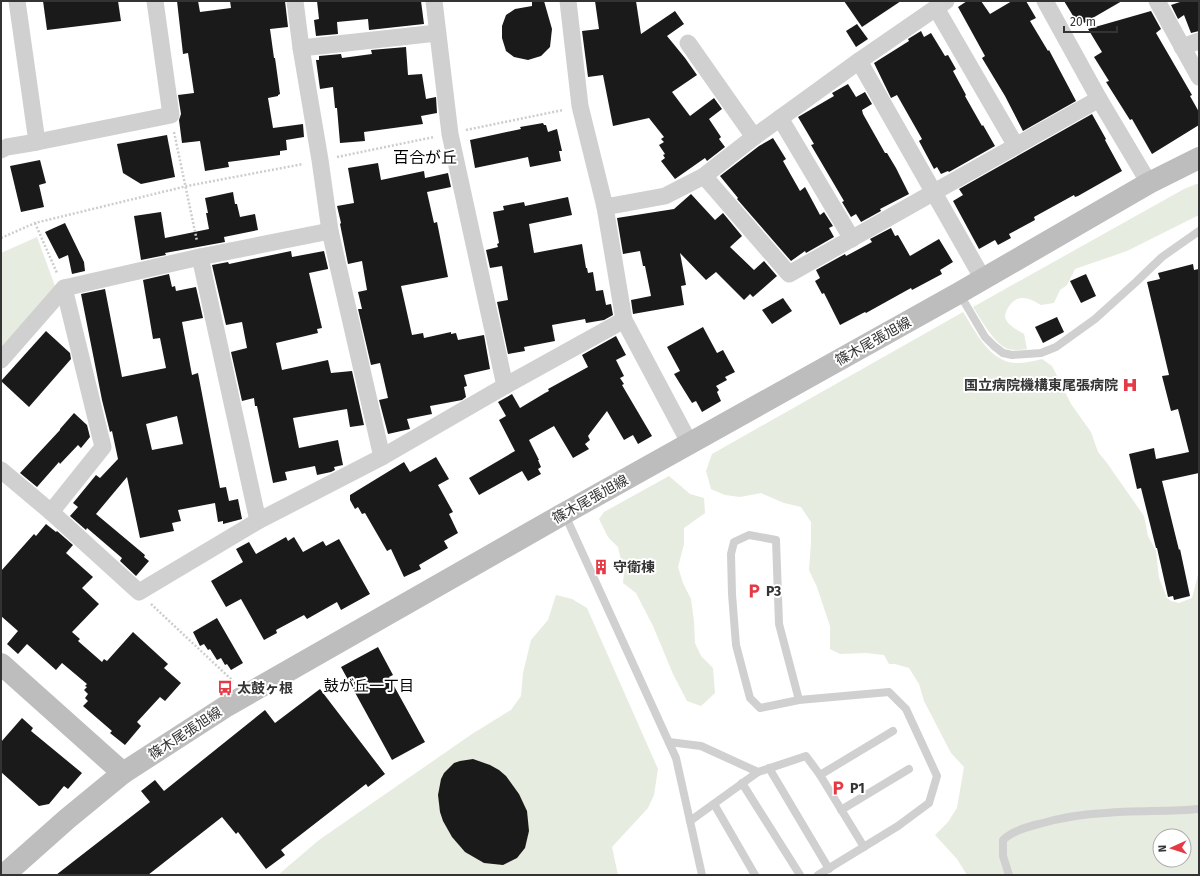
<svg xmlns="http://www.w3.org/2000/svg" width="1200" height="876" font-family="'Fira Sans','Noto Sans JP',sans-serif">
	<rect width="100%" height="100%" fill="#fff"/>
	<!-- green -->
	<g fill="#e6ecdf" fill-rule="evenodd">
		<path d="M1199,183V215L1127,251L1075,269L1067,285L1060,290L1054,303L1041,305C1031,299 1019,293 1010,305C1007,309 1005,312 1005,317C1007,325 1017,330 1024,334L1027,349C1021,350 1014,351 1008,349C995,345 980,318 973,307L1184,189Z"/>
		<path d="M37,237L55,286L1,347V253Z"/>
		<path d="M963,312C976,332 990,363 1017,363C1025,363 1034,361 1042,359L1052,366L1071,404L1091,432L1098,452L1107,463L1144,516L1148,536L1156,551L1159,578L1167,598L1171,601L1179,603L1192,598L1199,571V875H967L957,859L935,835L948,822L957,808L964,767L951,753L924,701L919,684L909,668L895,664H889L884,655L866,653L840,654L830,649V626L817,587L809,570L811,543V522L801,507L784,503L761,493L740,497L725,495L711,489L706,471L712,454ZM1160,836H1184V860H1160Z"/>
		<path d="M669,476L690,494L704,498L705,513L684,528V544L678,567L683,583L691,599L694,621L695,643L701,656L713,668L715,693L701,706L687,701L673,674L653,626L636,593L623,583L624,573L618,547L608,537L599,519L604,512Z"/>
		<path d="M556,595L572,599L587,608L658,769L654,795L648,808L612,847L618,875H278L319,840L472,734L511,710L521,696L523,673L531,640L548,620Z"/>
	</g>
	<!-- building -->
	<g fill="#1a1a1a" fill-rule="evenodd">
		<path d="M43,1H118L121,21L47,30Z"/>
		<path d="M177,1H198L200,12L231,8L230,1H285L288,27L270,29L274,58H275L280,94L278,95V96L268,98L273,128L303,124L304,137L286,140L287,150L280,151V155L228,162L229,167L205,171L200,141L182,143L179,120L181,114L178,95L194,93L188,53L183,54Z"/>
		<path d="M317,1H421L424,24L369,30L368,19L337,22L338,34L316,36L314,20L319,19Z"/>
		<path d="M532,1H544L552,29L550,47L541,56L528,60L514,57L506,51L502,38V26L506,15L515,9L532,6Z"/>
		<path d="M595,1H636L641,34L675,11L684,24L667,36L685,58L697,75L672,92L690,116L714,98L722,109L709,119L721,137L719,139L725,147L707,161L705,158L675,179L661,161L665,158L663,155L665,154L659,145L664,142L661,139L664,137L649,118L613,126L603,75L588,77L582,31L599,29Z"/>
		<path d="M844,1H901L862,27Z"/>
		<path d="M967,1H981L990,14L1012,1H1026L1036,18L1030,21L1048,51L1049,50L1076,101L1023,131L1005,96L982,58L985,56L958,7Z"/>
		<path d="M1064,1H1122L1084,23L1083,21L1078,24Z"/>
		<path d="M1180,1H1199V31L1191,33L1184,15L1178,19L1171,5L1180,2Z"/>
		<path d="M1151,11L1161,29L1156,33L1192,95L1190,96L1199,112V125L1152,154L1132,119L1130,120L1106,82L1109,81L1094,57L1102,52L1088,29Z"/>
		<path d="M857,24L868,39L856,47L846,31Z"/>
		<path d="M921,31L924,37L931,33L945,56L948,55L956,69L953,71L966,95L965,96L982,126L983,125L995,146L949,172L948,171L941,174L937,167L934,169L919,141L922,139L897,95L891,98L874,63L909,41L908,39Z"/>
		<path d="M406,47L408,75L422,74L426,99L436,97L437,113L421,116L423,124L364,132L365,141L340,143L337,108H335L333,87L320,89L316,60H319V56L341,54L342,58L372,54L371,50Z"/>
		<path d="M848,84L856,97L865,92L872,104L862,110L863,114L885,153H887L896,168L909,194L880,209L881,211L861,222L856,214L851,217L842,202L844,201L811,145L814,144L798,117L834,96L832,93Z"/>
		<path d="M1092,114L1106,139L1105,140L1122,171L1078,196L1075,197L1074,195L1034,217L1035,220L1009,234L1011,238L998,245L995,240L979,249L953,201L963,195L959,189Z"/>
		<path d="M543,123L544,125H546L548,132L557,129L562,151H559L561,161L530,167L528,157L475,168L470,140L521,129L520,127Z"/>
		<path d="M167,135L175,177L141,184L123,173L117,144Z"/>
		<path d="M773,138L786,159L783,161L800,191L805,187L820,215L824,212L833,226L829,228L834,237L806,253L805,251L791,261L737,199L738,198L720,176L759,146Z"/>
		<path d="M40,160L46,183L39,185L44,207L21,212L10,166Z"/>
		<path d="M378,163L381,180L424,171L425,178L448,173L451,187L427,192L434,223L437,222L448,277L401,286L412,335L423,333L424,338L451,332V334L456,333L458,340L484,335L490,369L464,375L467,386L464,387L466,397L462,400L430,406L432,414L407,419L410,429L388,434L379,400L388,398L380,363L371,365L358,309H362L358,292L367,290L362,261L348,264L340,224L341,223L337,206L354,203L348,168Z"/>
		<path d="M233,192L235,204H237L240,217L255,214L258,230L224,237L225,242L165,253L166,255L141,260L134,216L161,212L165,238L209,229L206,213H208L205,198Z"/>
		<path d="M691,194L715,220L723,213L742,236L730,247L754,270L764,261L777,276L753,297L750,294L744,300L716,272L706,280L680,253L686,285L681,286L684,305L633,314L631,300L651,296L645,266H643L640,251L623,254L617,218L674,209Z"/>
		<path d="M568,197L572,215L529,224L534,253L582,244L586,268H587L588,273L593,272L596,291L603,290L606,305L611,304L613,315L604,320L586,323L585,319L552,325L555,341L524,347L525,351L508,354L497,302L508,300L502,266L490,268L486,250L498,247L497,244L499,243L493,212L504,210L503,206L524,202L525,206Z"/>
		<path d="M65,223L84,262L85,271L72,274L68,255L59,259L45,232Z"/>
		<path d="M891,228L895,236L898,235L910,256L939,239L953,262L940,270L942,274L912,290L911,288L866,313L865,312L840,325L824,293L822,294L815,281L820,278L816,270L845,254L846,256L872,242L870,239Z"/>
		<path d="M291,251L292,257L324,251L328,268V269L309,273L322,328L317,329L318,333L276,343L282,370L328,360L331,373L352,371L364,425L350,427L347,409L293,418L299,448L338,440L343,465L334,467L335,470L331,472L317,475L315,466L285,472L287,480L273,483L257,406H255L254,398L242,401L231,352L247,348L242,322L226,325L212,265L228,262L229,264Z"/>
		<path d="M1193,264L1194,270L1199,269V473L1162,481L1179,550L1180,549L1190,596L1174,600L1173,596L1168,597L1157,548H1156L1141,488L1137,489L1129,454L1154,448L1156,459L1189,452L1178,409L1171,411L1162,376L1169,375L1147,282L1160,279L1158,273Z"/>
		<path d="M169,274L172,287L175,286L176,291L196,287L203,318L182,322L192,375L198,373L220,488L226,487L229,501L238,499L242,519L223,524V521L218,522L215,503L178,510L181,521L172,523L174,531L140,538L127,477L96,514L145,555L144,557L149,561L136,576L120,561L122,558L87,528L86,530L70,516L78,507L73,503L96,475L100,478L118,459L112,431L110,432L102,400L81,294L105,289L122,377L166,368L160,338L153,339L143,280ZM177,416L183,444L152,450L146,424Z"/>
		<path d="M1086,274L1096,296L1081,303L1070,281Z"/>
		<path d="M783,298L792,311L772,324L762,310Z"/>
		<path d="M1057,317L1064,332L1043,343L1035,327Z"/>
		<path d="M703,327L717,353L723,350L735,372L725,377L727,380L716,386L719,390L717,392L721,401L702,412L696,401L692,403L674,374L680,371L667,347Z"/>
		<path d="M46,331L70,353L71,359L29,407L1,381Z"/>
		<path d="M616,336L626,355L616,360L624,376L620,378L624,384L622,385L652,436L638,444L633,435L624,440L607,411L588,436L590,440L585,444L589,449L573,458L554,426L529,440L539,460H538L541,467L538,469L541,474L528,481L522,471L479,495L469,478L515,451L499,420L506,416L498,402L512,394L520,408L545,393L549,391L548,389L588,367L582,355Z"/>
		<path d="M74,413L87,425L90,437L81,448L78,445L60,464L59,462L37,487L20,473L60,430V429Z"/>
		<path d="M436,457L449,479L438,485L453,512L449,514L458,533L444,541L448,548L419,565L421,569L404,577L391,549L387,551L365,513L362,514L358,507L355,509L350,500V495L404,462L410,472Z"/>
		<path d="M46,524L56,532L57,531L73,545L66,553L93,577L82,588L99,604L72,632L80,639L78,641L102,662L104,659L107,661L133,632L168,664L164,668L181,683L165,701L160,697L137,722L141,726L125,745L110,733L112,731L83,706L88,701L85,698L88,694L84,690L87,687L85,686L87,684L62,663L56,670L27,644L18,654L7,644L18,631L1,616V571L34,534L36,536Z"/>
		<path d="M286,537L288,541L294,537L303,552L323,541L326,546L339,539L370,594L341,610L337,602L307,619L304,615L276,630L277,633L264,640L241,599L226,607L211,581L243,562L236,549L249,542L256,554Z"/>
		<path d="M217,618L243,663L231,670L227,664L225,665L221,658L217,660L210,649L208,650L204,644L200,646L193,632Z"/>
		<path d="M378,647L393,675L389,677L425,742L392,760L341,667Z"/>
		<path d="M320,689L385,774L368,787L366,784L281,850L285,855L266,869L238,832L236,834L222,817L148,875H56L150,802L141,791L155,780L164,791L265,710L275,723Z"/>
		<path d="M22,718L33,728L31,731L82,773L68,789L64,786L49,804L39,806L1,772V742Z"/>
		<path d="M473,759L490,765L499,770L506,776L519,794L527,811L529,831L525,848L517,858L503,865L484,863L465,852L452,837L443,821L440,812L438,795L441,779L444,773L454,763L460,761Z"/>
	</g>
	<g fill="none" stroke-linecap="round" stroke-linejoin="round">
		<!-- path -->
		<g stroke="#cdcdcd" stroke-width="2.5" stroke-dasharray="2 2" stroke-linecap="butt">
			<path d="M466,130L563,110"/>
			<path d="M174,132L197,241"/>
			<path d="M337,157L434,137"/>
			<path d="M35,223L57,273"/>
			<path d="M1,238L35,223L187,186L303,164"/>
			<path d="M151,604L233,681"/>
		</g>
		<!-- lane -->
		<g stroke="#d0d0d0" stroke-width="8">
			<path d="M959,293L985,337L994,346L1003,353L1012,355L1041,353L1056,347L1095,319L1136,282L1162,257L1199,231"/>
			<path d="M565,515L676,758L702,875"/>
			<path d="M799,700L779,624L776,540L749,535L734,542L731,554L732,594L736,645L750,698L760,708L799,700L889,692L906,709L937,776L929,803L898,826L818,875"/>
			<path d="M669,742L701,746L758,772L806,756L820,775"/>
			<path d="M769,768L829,869"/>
			<path d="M742,783L800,875"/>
			<path d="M714,804L755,875"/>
			<path d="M841,810L909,769"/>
			<path d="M690,821L758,772"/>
			<path d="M864,847L820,775L893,731"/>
			<path d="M1009,875L1003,856V840C1012,831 1026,827 1039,824C1060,818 1083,814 1105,813C1136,810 1168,812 1199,809"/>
		</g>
		<!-- street -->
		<g stroke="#d0d0d0" stroke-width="17">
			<path d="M17,1L37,142"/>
			<path d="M295,1L301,48L320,160L330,231L382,457"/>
			<path d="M434,1L450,134L505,386"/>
			<path d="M568,1L580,106L605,207L624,320L690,444"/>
			<path d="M1045,1L1099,99L1149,183"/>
			<path d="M1157,1L1199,77"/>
			<path d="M936,8L1016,146"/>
			<path d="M688,43L754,137"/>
			<path d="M1182,47L1199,41"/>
			<path d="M301,48L437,33"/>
			<path d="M859,61L983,279"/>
			<path d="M780,118L852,239"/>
			<path d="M1,150L7,147L37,142L171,115L155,1"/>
			<path d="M704,176L789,274L1099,99"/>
			<path d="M605,207L665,196L704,176L754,137L859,61L946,1"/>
			<path d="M200,257L258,521"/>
			<path d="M1,360L64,288L200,257L330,231"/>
			<path d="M1,470L51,512L139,592L258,521L382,457L505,386L624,320"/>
			<path d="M51,512L103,447L64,288"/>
		</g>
		<!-- secondary -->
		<g stroke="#bdbdbd" stroke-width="22">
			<path d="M1,664L123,773"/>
			<path d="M4,875L67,819L123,773L225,707L565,513L959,293L1149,183L1199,158"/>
		</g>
	</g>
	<!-- icons -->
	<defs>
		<g id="hospital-bare" transform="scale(1.2)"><path d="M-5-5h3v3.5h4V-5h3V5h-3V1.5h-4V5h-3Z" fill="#e63946" stroke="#fff" stroke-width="2.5" paint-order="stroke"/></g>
		<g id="building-bare" transform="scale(1.2)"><path d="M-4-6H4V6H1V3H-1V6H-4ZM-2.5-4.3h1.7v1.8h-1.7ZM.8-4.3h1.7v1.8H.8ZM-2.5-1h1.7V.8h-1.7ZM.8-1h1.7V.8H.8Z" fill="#e63946" stroke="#fff" stroke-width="2.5" paint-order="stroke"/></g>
		<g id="parking-bare" transform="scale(1.2)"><path d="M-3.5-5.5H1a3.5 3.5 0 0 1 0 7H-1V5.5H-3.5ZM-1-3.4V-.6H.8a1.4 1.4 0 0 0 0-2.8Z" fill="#e63946" stroke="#fff" stroke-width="2.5" paint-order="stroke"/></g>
		<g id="bus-bare" transform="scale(1.2)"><path d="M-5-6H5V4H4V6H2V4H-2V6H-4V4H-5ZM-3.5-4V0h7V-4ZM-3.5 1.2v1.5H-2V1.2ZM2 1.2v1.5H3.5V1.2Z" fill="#e63946" stroke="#fff" stroke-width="2.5" paint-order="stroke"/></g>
	</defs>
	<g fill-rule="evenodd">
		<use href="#hospital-bare" x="1130" y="385"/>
		<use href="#building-bare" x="601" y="567"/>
		<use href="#parking-bare" x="754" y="591"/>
		<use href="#bus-bare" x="225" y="688"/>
		<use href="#parking-bare" x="838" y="788"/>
	</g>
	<g text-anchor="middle" stroke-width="4" stroke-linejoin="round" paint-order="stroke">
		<!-- street labels -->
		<g font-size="14" fill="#333" stroke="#fff">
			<text transform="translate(873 341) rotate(-29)" y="5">篠木尾張旭線</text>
			<text transform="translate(590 499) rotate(-29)" y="5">篠木尾張旭線</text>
			<text transform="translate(185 733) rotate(-33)" y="5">篠木尾張旭線</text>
		</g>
		<!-- poi labels -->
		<g font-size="14" font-weight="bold" fill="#333" stroke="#fff" text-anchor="start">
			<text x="1118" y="390" text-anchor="end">国立病院機構東尾張病院</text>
			<text x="613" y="572">守衛棟</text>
			<text x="766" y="596">P3</text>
			<text x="237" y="693">太鼓ヶ根</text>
			<text x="850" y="793">P1</text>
		</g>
		<!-- neighbourhood labels -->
		<g font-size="15" fill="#000" stroke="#fff">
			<text x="369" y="691">鼓が丘一丁目</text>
		</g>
		<!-- quarter labels -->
		<g font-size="16" fill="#000" stroke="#fff">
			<text x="425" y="163">百合が丘</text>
		</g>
	</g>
	<!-- border -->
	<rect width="1200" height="876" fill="none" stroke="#333333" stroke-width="4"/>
	<!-- north arrow -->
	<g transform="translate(1172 848) rotate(267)"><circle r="19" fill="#ffffff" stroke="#adadad"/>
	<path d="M0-3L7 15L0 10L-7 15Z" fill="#e63946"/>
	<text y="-6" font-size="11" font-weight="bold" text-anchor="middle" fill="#333333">N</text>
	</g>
	<!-- scale -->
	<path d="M1064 26v6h53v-6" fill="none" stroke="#333333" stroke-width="2"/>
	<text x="1070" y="26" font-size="12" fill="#333333" stroke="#ffffff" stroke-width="3" paint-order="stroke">20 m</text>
</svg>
